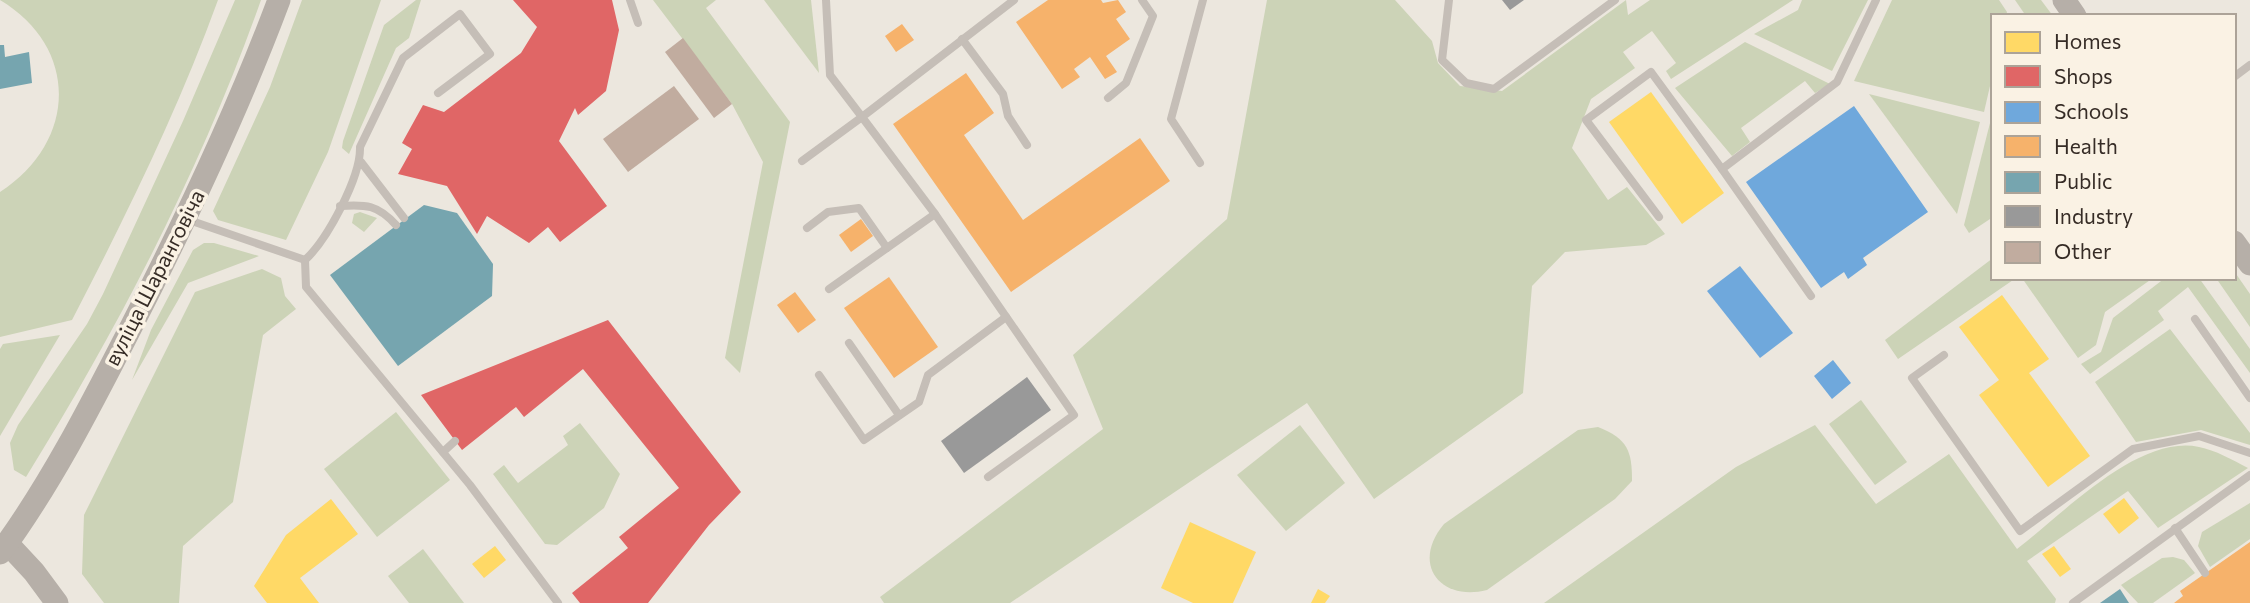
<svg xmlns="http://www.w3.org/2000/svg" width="2250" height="603" font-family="Commissioner,sans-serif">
	<rect width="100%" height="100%" fill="#ece7de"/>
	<!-- green -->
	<g fill="#ccd3b7">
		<path d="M0,0H218C178,110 126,216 72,320L0,337V192C77,142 80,48 0,0Z"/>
		<path d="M235,0H261C202,167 119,327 26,477L14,470L10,443L18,425L87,324L103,294L183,121Z"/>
		<path d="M302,0H381L328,152L286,240L218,220L213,211L270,87Z"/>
		<path d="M416,0H421L409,38L396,48L349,154L342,148L343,141L384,25Z"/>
		<path d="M653,0H716L706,8L790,122L740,373L725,358L763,162L732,104Z"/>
		<path d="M764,0H811L819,73Z"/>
		<path d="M1267,0H1395L1432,41L1438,63L1460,86L1502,91L1626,0L1628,15L1650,0H1793L1671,79L1666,71L1676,63L1652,31L1623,52L1635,68L1591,99L1572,148L1608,200L1627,187L1665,234L1646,245L1565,252L1532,286L1523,393L1374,499L1307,403L1010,603H884L880,597L892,588L1103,429L1073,355L1227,219Z"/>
		<path d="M1802,0H1868L1832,71L1754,34L1798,10Z"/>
		<path d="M1892,0H1999L2007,12L2006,16H1993V73L1984,112L1854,81Z"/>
		<path d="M2015,0H2041L2053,16H2026Z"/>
		<path d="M1745,42L1830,84L1815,93L1805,81L1741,128L1750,142L1732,156L1675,88Z"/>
		<path d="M1869,94L1980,122L1957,214Z"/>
		<path d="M1990,123L1993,217L1969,233L1964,225Z"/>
		<path d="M360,212L377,218L364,232L352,223L354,214Z"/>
		<path d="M204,243H214L259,256L188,283L132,380L151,330L193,250Z"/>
		<path d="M1993,258V278H2016L1898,359L1885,340Z"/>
		<path d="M262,269L281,278L285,296L296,309L263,335L233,502L183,546L179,603H104L82,574L84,515L195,292Z"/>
		<path d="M2234,271L2250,294V327L2216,278H2234Z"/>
		<path d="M2022,278H2153L2105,312L2096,345L2078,358Z"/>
		<path d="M2165,278H2199L2250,349V373L2188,287L2158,311L2164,320L2090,374L2081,364L2101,352L2113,318Z"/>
		<path d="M2170,329L2250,433V445L2201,430L2136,442L2095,382Z"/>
		<path d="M60,335L0,436V349L3,344Z"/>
		<path d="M1861,400L1907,462L1875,485L1829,424Z"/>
		<path d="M396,412L450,480L377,537L324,469Z"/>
		<path d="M580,423L620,474L604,508L557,545L545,544L493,474L504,465L518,483L568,445L563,436Z"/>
		<path d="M1300,425L1345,483L1286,531L1237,475Z"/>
		<path d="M1815,425L1876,504L1949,454L2017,549C2062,515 2138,434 2199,447C2215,450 2233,460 2248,468L2158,528L2128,491L2027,561L2056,599L2055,603H1544L1736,467Z"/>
		<path d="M1598,427C1628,439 1632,451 1632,481L1615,499L1487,590C1439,602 1411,563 1444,524L1578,430Z"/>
		<path d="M2250,503V539L2210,567L2198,546L2202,532Z"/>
		<path d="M423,549L464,603H409L388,576Z"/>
		<path d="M2173,557L2184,560L2195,573L2153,603H2138L2121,585L2162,558Z"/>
	</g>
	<!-- homes -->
	<g fill="#ffd966">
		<path d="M1651,92L1724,193L1682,224L1609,122Z"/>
		<path d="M2002,295L2049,359L2029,373L2090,456L2048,487L1979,395L1999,380L1959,327Z"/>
		<path d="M2124,498L2139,518L2119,534L2103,514Z"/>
		<path d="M331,499L358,534L300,578L319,603H267L254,586L286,535Z"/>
		<path d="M1190,522L1256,552L1233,603H1193L1161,588Z"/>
		<path d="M495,546L506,560L484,578L472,564Z"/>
		<path d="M2054,546L2071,569L2060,577L2042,554Z"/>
		<path d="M1318,589L1330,596L1325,603H1311Z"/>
	</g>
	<!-- shops -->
	<g fill="#e06666">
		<path d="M513,0H612L619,30L606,91L578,115L575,108L559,141L607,206L560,242L548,227L529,243L487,216L477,234L447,186L398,174L412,149L402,143L423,105L444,112L521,53L537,27Z"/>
		<path d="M608,320L741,492L709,525L648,603H580L572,593L628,548L619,537L679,488L583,369L524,417L516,407L462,450L421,395Z"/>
	</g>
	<!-- schools -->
	<g fill="#6fa8dc">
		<path d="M1854,106L1928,212L1863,258L1867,265L1848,279L1844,272L1821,288L1746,182Z"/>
		<path d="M1740,266L1793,333L1760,358L1707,291Z"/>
		<path d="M1833,360L1851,383L1832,399L1814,376Z"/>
	</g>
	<!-- health -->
	<g fill="#f6b26b">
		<path d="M1048,0H1101L1103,3L1118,0L1126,12L1116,19L1130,39L1106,56L1117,72L1105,79L1090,57L1074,69L1080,77L1062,89L1016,22Z"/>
		<path d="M902,24L914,40L896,52L885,36Z"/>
		<path d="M966,73L994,113L964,135L1023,220L1140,138L1170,181L1011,292L893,124Z"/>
		<path d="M861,219L873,236L851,252L839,235Z"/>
		<path d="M889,277L938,347L894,378L844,308Z"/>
		<path d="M795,292L816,320L798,333L777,305Z"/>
		<path d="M2250,542V603H2174L2183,596L2180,591Z"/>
	</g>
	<!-- public -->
	<g fill="#76a5af">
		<path d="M0,45H4L5,57L29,52L32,83L0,89Z"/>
		<path d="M424,205L457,213L493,264L492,296L398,366L330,275Z"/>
		<path d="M2120,589L2129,603H2100Z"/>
	</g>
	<!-- industry -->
	<g fill="#999">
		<path d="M1502,0H1524L1510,10Z"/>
		<path d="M1027,377L1051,410L964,473L941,441Z"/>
	</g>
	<!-- building -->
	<g fill="#c1ac9f">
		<path d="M683,38L732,104L714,118L665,52Z"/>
		<path d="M674,86L699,119L628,172L603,139Z"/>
	</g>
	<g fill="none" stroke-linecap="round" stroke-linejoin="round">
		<!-- lane -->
		<g stroke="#c5beb7" stroke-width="8">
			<path d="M630,0L638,23"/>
			<path d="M1449,0L1442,60L1466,83L1494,89L1615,0"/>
			<path d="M962,39L1003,94L1008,116L1027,145"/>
			<path d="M2234,77L2250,65"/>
			<path d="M438,93L490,54L460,14L403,58L360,147C361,177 327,240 305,260L306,287L470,485L558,603"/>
			<path d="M1108,98L1126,83L1153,16L1142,0"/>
			<path d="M802,161L862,117L830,75L826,0"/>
			<path d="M361,162L404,218"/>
			<path d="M1200,163L1171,119L1203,0"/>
			<path d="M340,206C366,204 378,205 396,225"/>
			<path d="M1659,217L1586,120L1651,72L1722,169"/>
			<path d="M186,219L305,260"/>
			<path d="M807,228L828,212L859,208L887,248"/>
			<path d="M829,289L935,214"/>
			<path d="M1811,296L1722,169L1837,82L1876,0"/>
			<path d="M2195,319L2250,398"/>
			<path d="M849,343L899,415"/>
			<path d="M1944,355L1912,378L2020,531L2133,449L2199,436L2250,453"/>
			<path d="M819,375L864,440L919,402L928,375L1006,317"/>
			<path d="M443,452L455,441"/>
			<path d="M988,477L1074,415L935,214L862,117L1014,0"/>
			<path d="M2175,528L2205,573"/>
			<path d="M2073,603L2250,475"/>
		</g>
		<!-- secondary -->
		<g stroke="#b6afa8" stroke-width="23">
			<path d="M2064,0L2075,16"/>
			<path d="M2234,242L2250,264"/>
			<path d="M7,543L34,572L57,603"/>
			<path d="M0,553C50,485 89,409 128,333C184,224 236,115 279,0"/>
		</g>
	</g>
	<g text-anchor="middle" stroke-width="7" stroke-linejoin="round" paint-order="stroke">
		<!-- street labels -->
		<g font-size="21" fill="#362c26" stroke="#faf2e4">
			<text transform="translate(155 278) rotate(-63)" y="7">вуліца Шаранговіча</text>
		</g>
	</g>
	<!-- legend -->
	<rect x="1991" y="14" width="245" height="266" fill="#faf2e4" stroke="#aca398" stroke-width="2"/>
	<rect x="2005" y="32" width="35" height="21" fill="#ffd966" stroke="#aca398" stroke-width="2"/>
	<text x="2054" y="49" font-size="21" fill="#362c26">Homes</text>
	<rect x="2005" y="66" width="35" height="21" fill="#e06666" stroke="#aca398" stroke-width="2"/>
	<text x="2054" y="84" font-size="21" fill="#362c26">Shops</text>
	<rect x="2005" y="102" width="35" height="21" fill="#6fa8dc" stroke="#aca398" stroke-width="2"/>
	<text x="2054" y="119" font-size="21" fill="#362c26">Schools</text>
	<rect x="2005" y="136" width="35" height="21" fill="#f6b26b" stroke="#aca398" stroke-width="2"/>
	<text x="2054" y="154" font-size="21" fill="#362c26">Health</text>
	<rect x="2005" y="172" width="35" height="21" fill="#76a5af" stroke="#aca398" stroke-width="2"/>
	<text x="2054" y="189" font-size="21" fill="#362c26">Public</text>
	<rect x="2005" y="206" width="35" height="21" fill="#999999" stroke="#aca398" stroke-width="2"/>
	<text x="2054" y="224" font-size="21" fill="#362c26">Industry</text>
	<rect x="2005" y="242" width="35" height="21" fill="#c1ac9f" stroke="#aca398" stroke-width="2"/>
	<text x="2054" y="259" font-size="21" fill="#362c26">Other</text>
</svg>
